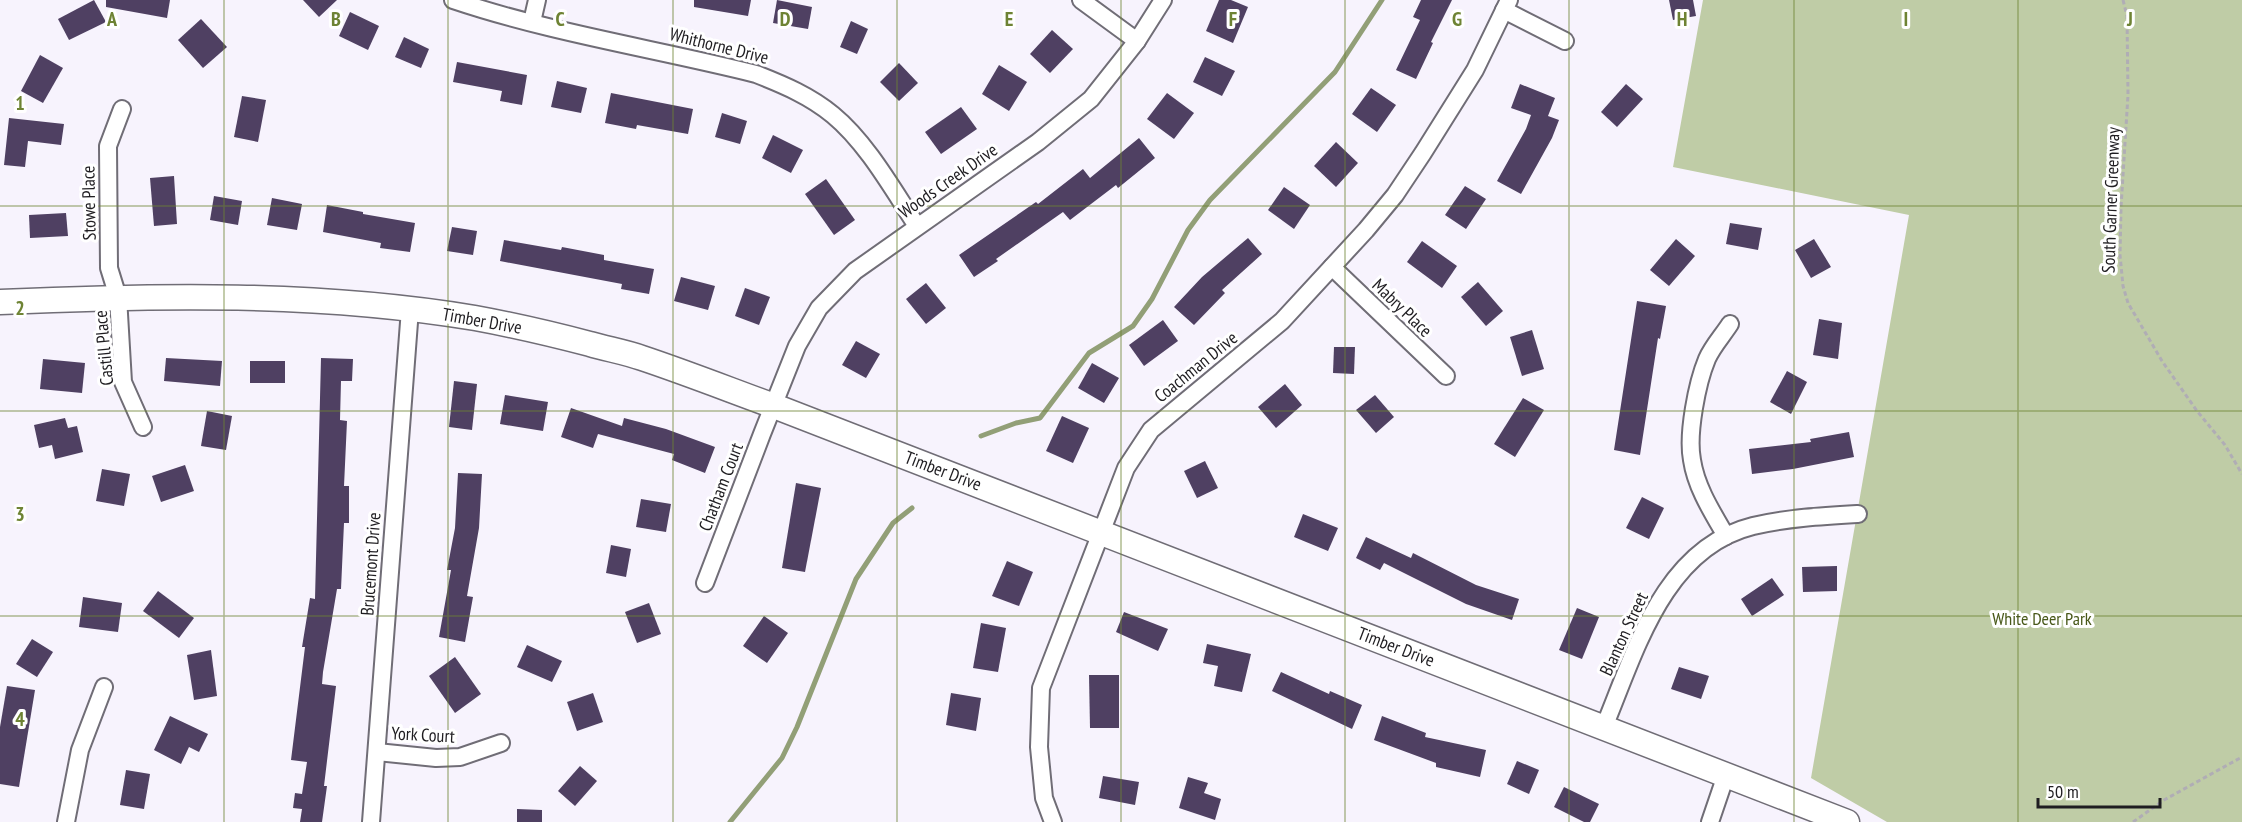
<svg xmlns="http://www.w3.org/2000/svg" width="2242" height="822" font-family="'PT Sans Narrow',sans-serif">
	<rect width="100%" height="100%" fill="#f7f3fd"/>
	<!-- green -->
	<path fill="#bfcca6" d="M1703,0H2242V822H1887L1811,778L1909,215L1673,167Z"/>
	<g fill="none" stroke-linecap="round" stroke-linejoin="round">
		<!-- stream -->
		<g stroke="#929f77" stroke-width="5">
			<path d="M981,436L1016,423L1040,418L1089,353L1133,326L1152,299L1188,230L1210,200L1335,72L1382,0"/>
			<path d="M730,822L782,758L797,727L856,579L893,523L912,508"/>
		</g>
	</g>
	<!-- building -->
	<g fill="#4f4062">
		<path d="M94,0L106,22L69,40L58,19Z"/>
		<path d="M106,0H170L167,18L106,7Z"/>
		<path d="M303,0H337L319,17Z"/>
		<path d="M694,0H751L748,16L694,7Z"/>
		<path d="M777,0L812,7L808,29L773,23Z"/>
		<path d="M1219,0H1231L1248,7L1233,43L1206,31Z"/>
		<path d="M1421,0H1452L1431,42L1433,43L1416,79L1396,70L1420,20L1413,17Z"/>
		<path d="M1669,0H1693L1696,16L1673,20Z"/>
		<path d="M350,12L379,26L368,50L339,36Z"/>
		<path d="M201,19L227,47L203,68L178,40Z"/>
		<path d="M851,21L868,29L857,54L840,47Z"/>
		<path d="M1052,30L1073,49L1050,73L1030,54Z"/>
		<path d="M404,37L429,49L421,68L395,57Z"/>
		<path d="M40,55L63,68L43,103L21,91Z"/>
		<path d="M1205,57L1235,71L1222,96L1193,82Z"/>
		<path d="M457,62L527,75L522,105L500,101L502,91L453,82Z"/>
		<path d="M899,63L918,83L899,101L880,82Z"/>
		<path d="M999,65L1027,82L1009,111L982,94Z"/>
		<path d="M557,81L587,88L581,113L551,107Z"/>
		<path d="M1520,84L1555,98L1548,116L1559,120L1552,138L1521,194L1497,181L1526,129L1531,115L1511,108Z"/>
		<path d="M1626,84L1643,99L1617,127L1601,112Z"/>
		<path d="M1371,88L1396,105L1377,132L1352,114Z"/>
		<path d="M611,93L693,109L688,134L637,125L636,129L605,123Z"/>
		<path d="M1167,93L1194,113L1174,139L1147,119Z"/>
		<path d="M242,96L266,100L258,142L234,137Z"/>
		<path d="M961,107L977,129L941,154L925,132Z"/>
		<path d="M722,113L747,121L740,144L715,137Z"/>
		<path d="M9,118L64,124L61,145L28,141L25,167L4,165Z"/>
		<path d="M773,135L803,150L791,173L762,158Z"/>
		<path d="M1139,138L1155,158L1118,188L1116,185L1070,220L1063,212L996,259L998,261L974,277L959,255L1036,202L1038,204L1083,169L1090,178Z"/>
		<path d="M1336,142L1358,163L1336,187L1314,166Z"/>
		<path d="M174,176L177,224L154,226L150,178Z"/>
		<path d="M826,179L855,220L834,235L805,194Z"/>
		<path d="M1465,186L1486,199L1466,229L1445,215Z"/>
		<path d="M1284,187L1310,205L1294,229L1268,210Z"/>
		<path d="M214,196L242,201L238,225L210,220Z"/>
		<path d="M272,198L302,204L297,230L267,225Z"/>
		<path d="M327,205L363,212V214L415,223L410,252L380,248L381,243L323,232Z"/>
		<path d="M66,213L68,236L30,238L29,215Z"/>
		<path d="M1730,223L1762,228L1758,250L1726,244Z"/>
		<path d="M452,227L477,231L473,255L447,251Z"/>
		<path d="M1248,238L1262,254L1222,290L1225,293L1194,325L1174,307L1202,277Z"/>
		<path d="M1676,239L1695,256L1669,286L1650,270Z"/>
		<path d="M1814,239L1831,267L1811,278L1795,250Z"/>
		<path d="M504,240L561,250L562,247L604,255V260L654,269L649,294L621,289L622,284L500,261Z"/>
		<path d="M1422,241L1457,266L1442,288L1407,262Z"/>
		<path d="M681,277L715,286L708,310L674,301Z"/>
		<path d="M1478,282L1503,311L1486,326L1461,297Z"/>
		<path d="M926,283L946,308L926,324L906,299Z"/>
		<path d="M745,288L770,297L759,325L735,316Z"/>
		<path d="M1637,301L1666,306L1660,339L1658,338L1640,455L1614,450Z"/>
		<path d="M1819,319L1842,323L1838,359L1813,355Z"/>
		<path d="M1163,320L1178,341L1144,366L1129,345Z"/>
		<path d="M1532,330L1544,369L1522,376L1510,337Z"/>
		<path d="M856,341L880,354L866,378L842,365Z"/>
		<path d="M1334,347H1355L1354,374L1333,373Z"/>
		<path d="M166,358L222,361L220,386L164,381Z"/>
		<path d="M321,358L353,359L352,381H341L340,420L347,421L344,486H349V523H344L341,589H337L323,672L322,684L336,686L324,786H327L322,822H300L302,809L293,808L295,793L302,794L307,762L291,760L305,647H302L310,598L315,599Z"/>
		<path d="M43,359L85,363L82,393L40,389Z"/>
		<rect x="250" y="361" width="35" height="22"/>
		<path d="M1092,363L1119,378L1104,403L1078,388Z"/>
		<path d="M1787,371L1807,382L1791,414L1770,402Z"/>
		<path d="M454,381L477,384L472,430L449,427Z"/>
		<path d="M1285,384L1302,405L1276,428L1258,407Z"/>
		<path d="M505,395L548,402L543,431L500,424Z"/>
		<path d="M1375,395L1394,417L1376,433L1356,410Z"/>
		<path d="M1523,398L1544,410L1515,457L1494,444Z"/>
		<path d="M571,408L622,426L624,418L666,429L715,447L705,473L672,460L674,454L598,434L593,448L561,437Z"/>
		<path d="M207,411L232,416L226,450L201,446Z"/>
		<path d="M1062,416L1089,428L1073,463L1046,451Z"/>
		<path d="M65,418L68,428L77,426L83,452L55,459L52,445L39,448L34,425Z"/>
		<path d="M1849,432L1854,457L1793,469L1752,474L1749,449L1811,442L1810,439Z"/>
		<path d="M1205,461L1218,488L1197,498L1184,471Z"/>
		<path d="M185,465L194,491L161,502L152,476Z"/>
		<path d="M102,469L130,474L124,506L96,501Z"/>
		<path d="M458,473L482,474L479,528L467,596L473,597L465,642L439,637L451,570H447L455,528Z"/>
		<path d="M796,483L821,488L805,572L782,568Z"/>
		<path d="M1642,497L1664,508L1649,539L1626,528Z"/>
		<path d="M641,499L671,504L666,532L636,527Z"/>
		<path d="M1303,514L1338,528L1328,551L1294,537Z"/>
		<path d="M1366,537L1411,558L1413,553L1476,585L1519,599L1512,620L1466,604L1384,563L1380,570L1356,558Z"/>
		<path d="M611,545L631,549L626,577L606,573Z"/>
		<path d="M1007,561L1033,572L1019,606L992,596Z"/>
		<path d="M1837,566V591L1803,592L1802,567Z"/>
		<path d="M1772,578L1784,595L1752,616L1741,599Z"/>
		<path d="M158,591L194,618L179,638L143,611Z"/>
		<path d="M83,597L122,603L118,632L79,627Z"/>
		<path d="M649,603L661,634L637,643L625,612Z"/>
		<path d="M1577,608L1599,617L1582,659L1559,650Z"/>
		<path d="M1124,612L1168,629L1158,651L1116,632Z"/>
		<path d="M764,616L788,633L767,663L743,646Z"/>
		<path d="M981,623L1006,628L998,672L973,668Z"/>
		<path d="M32,639L53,652L37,677L16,664Z"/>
		<path d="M1207,644L1251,654L1242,692L1214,686L1218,666L1203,663Z"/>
		<path d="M527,645L562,661L552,682L517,667Z"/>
		<path d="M211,650L217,696L194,700L187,655Z"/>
		<path d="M455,657L481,694L455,713L429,676Z"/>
		<path d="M1679,667L1709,676L1701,699L1671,689Z"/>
		<path d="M1281,672L1329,694L1330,691L1362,705L1352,729L1272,691Z"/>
		<path d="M1089,675H1119V728H1090Z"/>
		<path d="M7,686L35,690L19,787L0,784V727Z"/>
		<path d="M593,693L603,722L577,731L567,702Z"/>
		<path d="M951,693L981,698L976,731L946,725Z"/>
		<path d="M170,716L208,734L199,752L189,747L181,764L154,750Z"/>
		<path d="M1382,716L1426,733L1425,737L1486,750L1480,777L1436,767V763L1374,740Z"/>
		<path d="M1517,761L1539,770L1529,794L1507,784Z"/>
		<path d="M580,766L597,781L575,806L558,791Z"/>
		<path d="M126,770L150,774L144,809L120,805Z"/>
		<path d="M1103,776L1139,782L1135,805L1099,798Z"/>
		<path d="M1188,777L1208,783L1204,793L1221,799L1215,820L1179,808Z"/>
		<path d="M1564,787L1599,804L1590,822H1584L1554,807Z"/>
		<path d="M517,809L542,810V822H517Z"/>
	</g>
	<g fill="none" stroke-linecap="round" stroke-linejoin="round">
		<!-- minor casing -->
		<g stroke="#706d76" stroke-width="20">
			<g id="minor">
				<path d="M453,0C551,33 656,49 756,74C784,85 810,96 833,115C867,143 893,190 917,226"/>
				<path d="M1081,0L1137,41"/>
				<path d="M1504,10L1565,41"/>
				<path d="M532,22L537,0"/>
				<path d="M122,109L108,146L109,268L118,297L123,382L143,427"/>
				<path d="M1332,267L1446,376"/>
				<path d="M1726,536C1712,512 1696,487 1692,460C1687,434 1697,383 1707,359C1712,347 1723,335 1730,324"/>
				<path d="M705,583L762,434L797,346L819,308L855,271L1038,142L1091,99L1137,41L1163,0"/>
				<path d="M1604,727C1635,653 1663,548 1753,526C1787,518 1823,516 1858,514"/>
				<path d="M377,752L436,758L460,757L501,743"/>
				<path d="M66,822L80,750L104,687"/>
				<path d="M371,822L410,309"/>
				<path d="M1053,822L1044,798L1039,747L1041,688L1126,468L1151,430L1282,321L1366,230L1395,195L1423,153L1475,70L1509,0"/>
				<path d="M1710,822L1726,775"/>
			</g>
		</g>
		<!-- secondary casing -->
		<g stroke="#706d76" stroke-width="27">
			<path id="secondary" d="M0,302C158,295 318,292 475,318C513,325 552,334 590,344C607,349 625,352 642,358C687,373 730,390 774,406L1847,822"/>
		</g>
		<!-- path -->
		<g stroke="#b0adb5" stroke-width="3" stroke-dasharray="4.5 3" stroke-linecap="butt">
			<path d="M2123,0L2127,16L2128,95L2121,207L2120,255L2123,286L2128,303L2162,361L2197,411L2225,445L2242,474"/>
			<path d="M2133,822L2164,800L2242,757"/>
		</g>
		<!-- minor -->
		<use href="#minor" stroke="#fff" stroke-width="16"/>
		<!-- secondary -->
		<use href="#secondary" stroke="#fff" stroke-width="24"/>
	</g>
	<!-- grid -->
	<path fill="none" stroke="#6e8334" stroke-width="1.5" stroke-opacity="0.55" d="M224,0V822M448,0V822M673,0V822M897,0V822M1121,0V822M1345,0V822M1569,0V822M1794,0V822M2018,0V822M0,206H2242M0,411H2242M0,616H2242"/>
	<g text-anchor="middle" stroke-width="6" stroke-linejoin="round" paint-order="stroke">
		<!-- street labels -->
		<g font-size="18" fill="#1f1d21" stroke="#fff">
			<text transform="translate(719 46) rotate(14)" y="6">Whithorne Drive</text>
			<text transform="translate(948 181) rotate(-35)" y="6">Woods Creek Drive</text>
			<text transform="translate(2111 200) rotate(-88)" y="6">South Garner Greenway</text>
			<text transform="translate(89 203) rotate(-91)" y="6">Stowe Place</text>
			<text transform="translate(1402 308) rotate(44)" y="6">Mabry Place</text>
			<text transform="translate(482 321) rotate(10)" y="6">Timber Drive</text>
			<text transform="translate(104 348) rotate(-95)" y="6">Castill Place</text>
			<text transform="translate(1196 367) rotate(-39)" y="6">Coachman Drive</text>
			<text transform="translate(943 471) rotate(21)" y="6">Timber Drive</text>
			<text transform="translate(721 487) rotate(-69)" y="6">Chatham Court</text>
			<text transform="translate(371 564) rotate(-86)" y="6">Brucemont Drive</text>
			<text transform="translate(1624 634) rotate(-65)" y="6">Blanton Street</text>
			<text transform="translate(1396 647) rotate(21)" y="6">Timber Drive</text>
			<text transform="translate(423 735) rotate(3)" y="6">York Court</text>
		</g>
		<!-- park labels -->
		<g font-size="18" fill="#49591a" stroke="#fff">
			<text x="2042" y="625">White Deer Park</text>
		</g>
	</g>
	<g font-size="20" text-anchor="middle" font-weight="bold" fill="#6e8334" stroke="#fff" stroke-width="6" stroke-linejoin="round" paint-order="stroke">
		<text x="112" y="26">A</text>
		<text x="336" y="26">B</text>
		<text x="560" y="26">C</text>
		<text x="785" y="26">D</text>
		<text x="1009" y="26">E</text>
		<text x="1233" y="26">F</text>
		<text x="1457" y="26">G</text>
		<text x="1682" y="26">H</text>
		<text x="1906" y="26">I</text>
		<text x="2130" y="26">J</text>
		<text x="20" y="110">1</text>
		<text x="20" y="315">2</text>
		<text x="20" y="521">3</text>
		<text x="20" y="726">4</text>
	</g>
	<!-- scale -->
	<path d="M2038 798v9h122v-9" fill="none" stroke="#1f1d21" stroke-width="3"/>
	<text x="2047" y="798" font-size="18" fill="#1f1d21" stroke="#ffffff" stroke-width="4.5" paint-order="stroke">50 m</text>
</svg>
